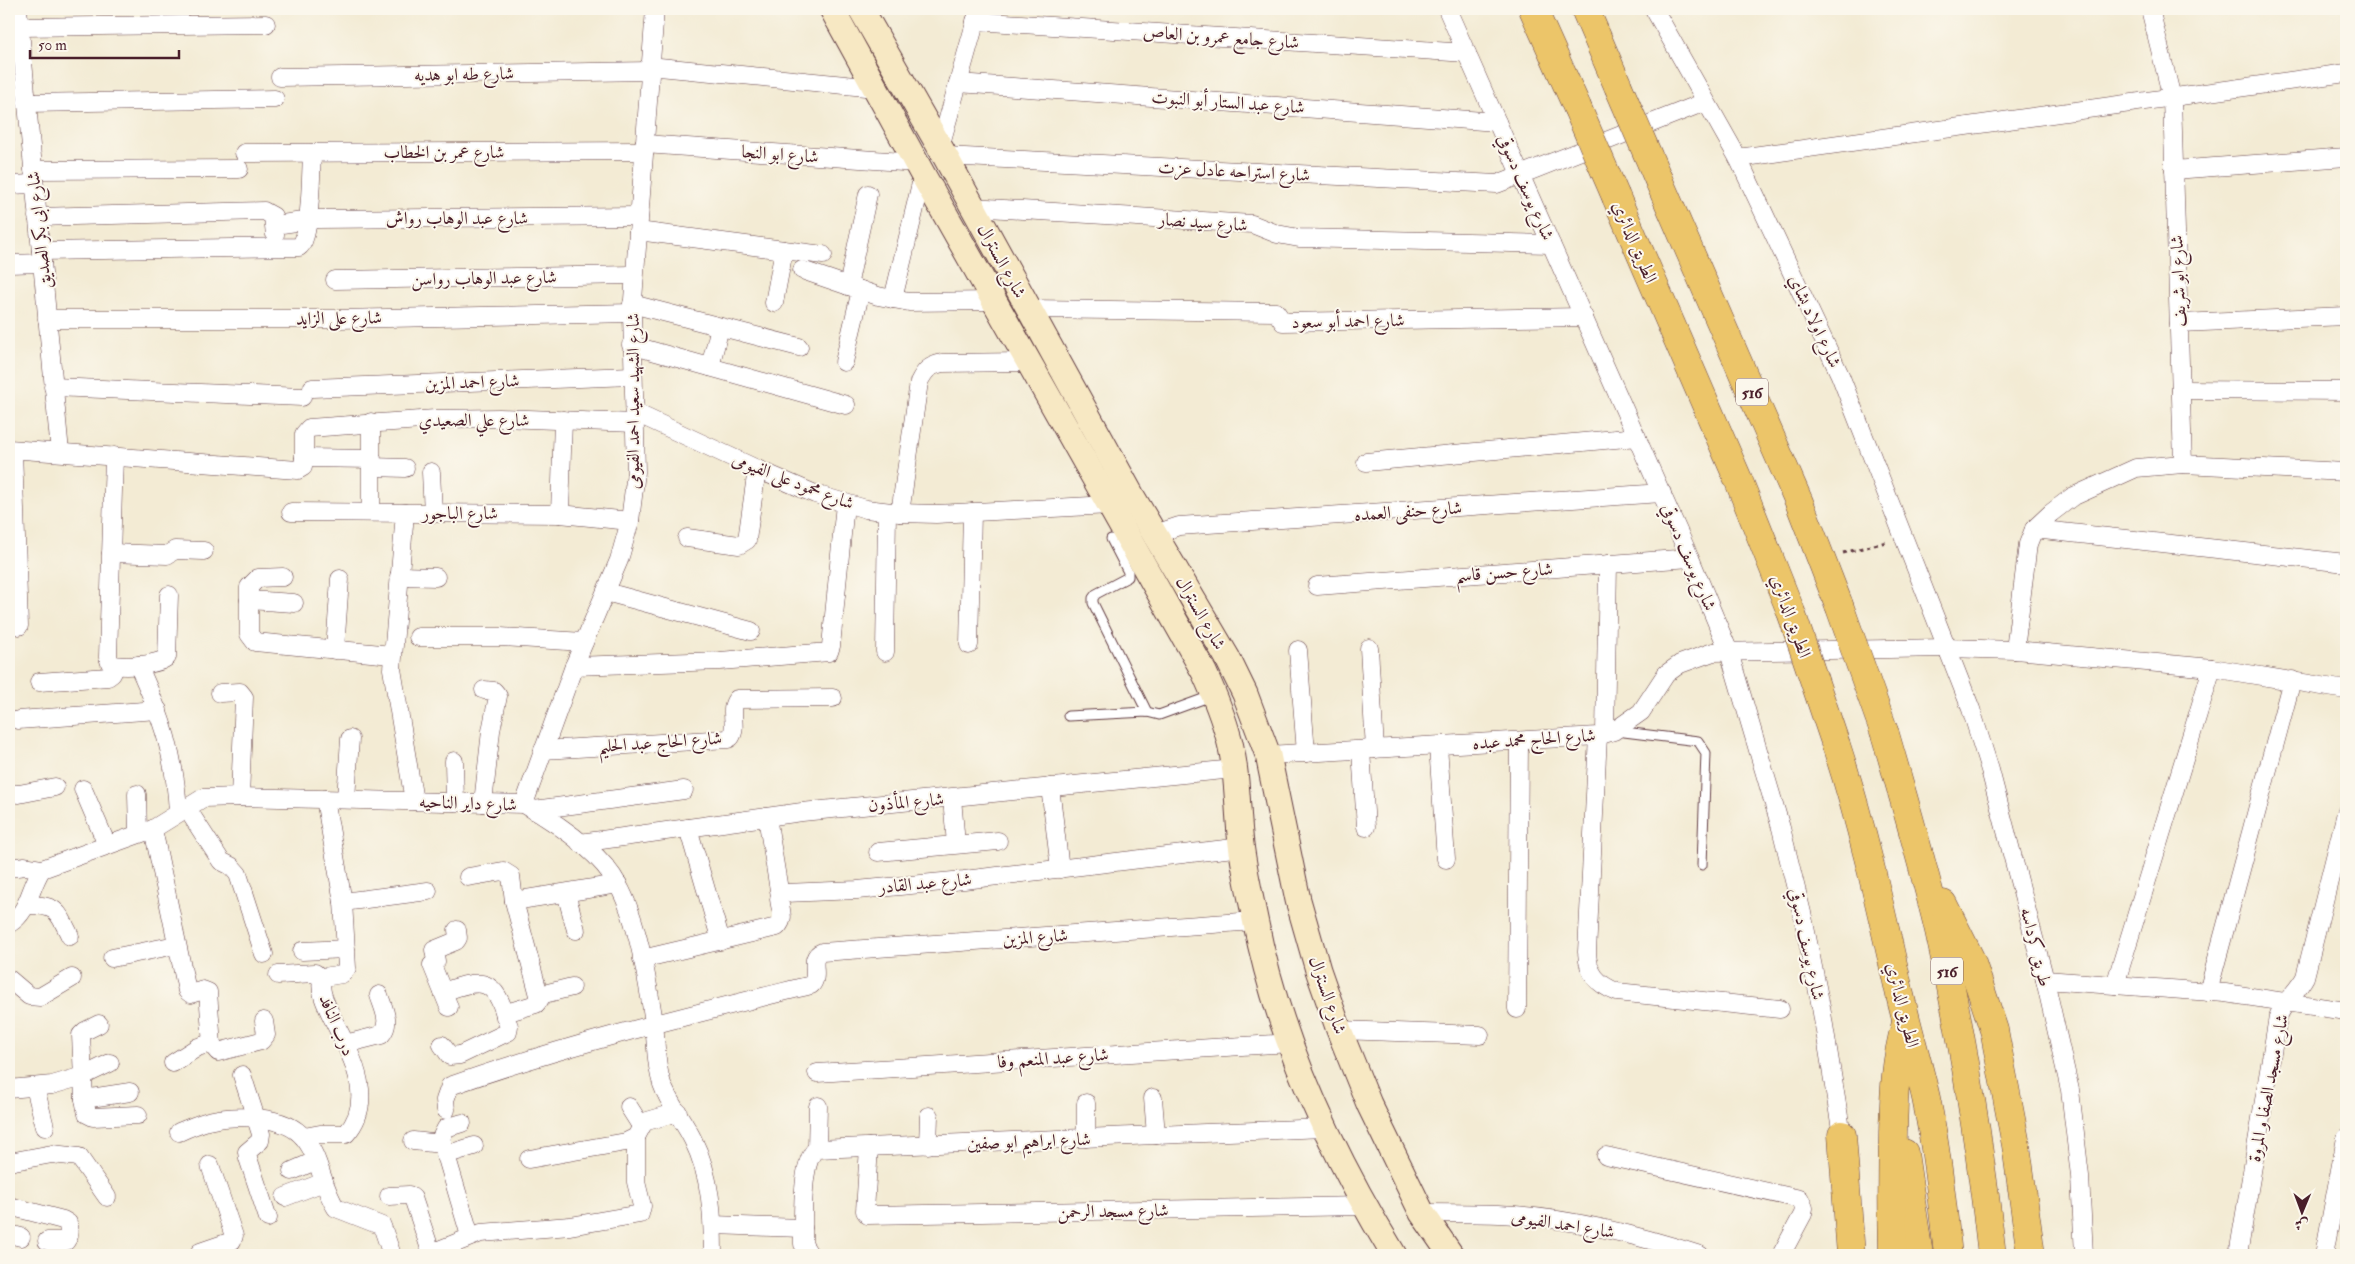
<svg xmlns="http://www.w3.org/2000/svg" width="2355" height="1264" font-family="'IM FELL Double Pica',Amiri,serif">
	<rect width="100%" height="100%" fill="#fbf7ec"/>
	<filter id="ink" filterUnits="userSpaceOnUse"><feTurbulence type="fractalNoise" baseFrequency=".02" numOctaves="2"/><feDisplacementMap in="SourceGraphic" scale="10" xChannelSelector="R" yChannelSelector="G"/><feConvolveMatrix kernelMatrix="1 2 1 2 8 2 1 2 1" color-interpolation-filters="sRGB"/></filter>
	<filter id="wash" filterUnits="userSpaceOnUse"><feTurbulence type="fractalNoise" baseFrequency=".0096" numOctaves="4" result="noise"/><feDisplacementMap in="SourceGraphic" scale="20" xChannelSelector="R" yChannelSelector="G"/><feGaussianBlur stdDeviation="1.12" result="paint"/><feColorMatrix in="noise" values="0 0 0 0 0 0 0 0 0 0 0 0 0 0 0 0 0 1.4 0 .05"/><feComposite in="paint" operator="in"/></filter>
	<g filter="url(#wash)">
		<rect width="100%" height="100%" fill="#f3ebd4"/>
	</g>
	<g filter="url(#ink)">
		<g fill="none" stroke-linecap="round" stroke-linejoin="round">
			<!-- lane casing -->
			<g stroke="#633e44" stroke-width="11">
				<g id="lane">
					<path d="M1111,539L1128,572V577L1096,594L1093,598V603L1147,712"/>
					<path d="M1068,716L1147,712L1159,715L1214,695"/>
					<path d="M1616,731L1698,741L1706,753L1702,865"/>
				</g>
			</g>
			<!-- street casing -->
			<g stroke="#633e44" stroke-width="19">
				<g id="street">
					<path d="M18,9L60,452"/>
					<path d="M1447,9L1690,558L1729,652L1781,828L1803,917L1821,1007L1842,1135"/>
					<path d="M1654,9L1738,158L1840,375L1971,709L1990,770L2045,980L2070,1090L2080,1176L2084,1255"/>
					<path d="M2150,9L2172,98L2183,464"/>
					<path d="M975,21L1467,53"/>
					<path d="M20,27L266,24"/>
					<path d="M649,66L876,88"/>
					<path d="M280,77L649,71"/>
					<path d="M958,83L1497,122"/>
					<path d="M26,103L275,99"/>
					<path d="M644,144L917,163"/>
					<path d="M940,147L979,9"/>
					<path d="M244,153L643,151"/>
					<path d="M945,156L1497,184L1705,102"/>
					<path d="M1738,158L2346,73"/>
					<path d="M33,170L239,169"/>
					<path d="M2174,170L2346,157"/>
					<path d="M9,185L34,184"/>
					<path d="M972,207L1252,224L1277,234L1299,238L1551,244"/>
					<path d="M37,217L264,211L273,216L275,235"/>
					<path d="M275,225L317,219L639,216"/>
					<path d="M638,231L823,255"/>
					<path d="M41,251L299,247C311,240 311,169 312,153"/>
					<path d="M9,264L42,263"/>
					<path d="M802,270L878,296L909,302L994,301"/>
					<path d="M335,280L634,275"/>
					<path d="M848,286L868,194"/>
					<path d="M893,299L923,175"/>
					<path d="M774,303L784,250"/>
					<path d="M632,304L799,347"/>
					<path d="M1029,309L1276,312L1283,322L1584,317"/>
					<path d="M47,319H339L632,313"/>
					<path d="M2179,323L2346,316"/>
					<path d="M631,345L846,405"/>
					<path d="M844,362L861,290"/>
					<path d="M710,367L720,327"/>
					<path d="M53,387L302,397"/>
					<path d="M312,388L632,376"/>
					<path d="M2181,390L2346,391"/>
					<path d="M634,412L757,469L815,494L866,509L900,513L936,514L1110,505"/>
					<path d="M371,422V512"/>
					<path d="M9,449L298,470L303,467L304,458L372,459"/>
					<path d="M13,450L19,626"/>
					<path d="M114,456L108,657L110,663C119,669 159,665 167,657L169,595"/>
					<path d="M304,458V434L309,428L435,419L499,418L635,423"/>
					<path d="M1366,462L1637,437"/>
					<path d="M372,467L405,468"/>
					<path d="M431,472L433,513"/>
					<path d="M291,512L560,514L630,521"/>
					<path d="M405,513L392,669L414,801"/>
					<path d="M900,513L919,382C925,370 929,366 942,363L1029,362"/>
					<path d="M560,514L563,420"/>
					<path d="M2034,529L2346,563"/>
					<path d="M1155,534L1179,526L1662,493"/>
					<path d="M687,538L739,545L747,540L757,469"/>
					<path d="M111,553L167,555L175,550L204,551"/>
					<path d="M399,576L436,577"/>
					<path d="M283,577L258,578L249,587V634L255,642L392,655"/>
					<path d="M1317,586L1690,558"/>
					<path d="M606,592L751,631"/>
					<path d="M249,600L294,603"/>
					<path d="M418,637H501L584,642"/>
					<path d="M969,645L972,512"/>
					<path d="M1369,648L1375,749"/>
					<path d="M335,650L340,579"/>
					<path d="M1298,650L1306,753"/>
					<path d="M2015,650L2028,544L2034,529L2051,513L2072,497L2136,468L2183,464L2346,472"/>
					<path d="M885,652L887,512"/>
					<path d="M138,665C162,717 175,755 178,812"/>
					<path d="M574,666L720,661L829,652L831,646L845,504"/>
					<path d="M39,682L108,677L112,674L116,666"/>
					<path d="M220,693L240,692L244,697L240,797"/>
					<path d="M18,720L158,710"/>
					<path d="M1605,733L1608,564"/>
					<path d="M1598,736L1587,952C1588,974 1597,984 1617,992L1780,1009"/>
					<path d="M1438,746L1446,859"/>
					<path d="M543,750L728,739L731,737C738,726 728,709 737,699L833,698"/>
					<path d="M1361,750L1366,827"/>
					<path d="M1268,755L1598,736L1614,731L1641,712L1666,674L1680,664L1713,652L1947,648L2015,650L2212,668L2346,690"/>
					<path d="M454,761L455,802"/>
					<path d="M1050,787L1060,869"/>
					<path d="M83,789L107,845"/>
					<path d="M9,793L19,794L55,787"/>
					<path d="M137,794L138,833"/>
					<path d="M952,798L956,844"/>
					<path d="M346,799L350,739"/>
					<path d="M483,803L491,731L498,696L494,691L484,690"/>
					<path d="M524,804L574,666L619,560L630,521L636,472L632,313L655,9"/>
					<path d="M186,807L221,861L231,866L238,874L264,954"/>
					<path d="M534,810L684,790"/>
					<path d="M767,817L780,896"/>
					<path d="M688,828L721,941"/>
					<path d="M153,829L187,991L191,994L203,990L208,992L212,1045"/>
					<path d="M580,843L802,812L1234,769"/>
					<path d="M878,852L998,841"/>
					<path d="M9,868L25,866L42,869"/>
					<path d="M566,893L576,930"/>
					<path d="M514,901L618,884"/>
					<path d="M343,902L428,891"/>
					<path d="M28,905C57,905 58,911 70,936"/>
					<path d="M9,924C30,911 29,888 42,869L153,829L203,798L240,797L524,804C555,822 601,852 618,885C637,918 647,978 653,1016C657,1040 654,1059 662,1084C669,1104 684,1121 693,1140C711,1176 713,1216 713,1255"/>
					<path d="M302,951L346,949"/>
					<path d="M112,958L176,945"/>
					<path d="M642,959L777,927C786,918 780,910 779,899L785,893L857,890L964,880L1242,847"/>
					<path d="M278,975L315,973L322,979"/>
					<path d="M9,979L29,996L40,997L72,978"/>
					<path d="M2045,980L2225,993L2346,1011"/>
					<path d="M2115,985L2212,668"/>
					<path d="M443,992C476,980 494,975 505,1015"/>
					<path d="M2208,992L2292,680"/>
					<path d="M540,995L572,987"/>
					<path d="M449,1007L432,965L436,961L434,950L456,941L458,938L457,930"/>
					<path d="M1517,1009L1519,741"/>
					<path d="M99,1024L85,1031L81,1035L84,1099L87,1114L93,1117L138,1115"/>
					<path d="M1339,1030L1480,1035"/>
					<path d="M345,1044L381,1035C392,1023 383,1008 379,995"/>
					<path d="M442,1045L450,1056L460,1055L508,1032L509,1026L505,1017L506,1013L536,1004L540,999L514,901L511,876L503,871L468,877"/>
					<path d="M173,1063L198,1047L208,1044L212,1045L218,1052L261,1041L266,1035L264,1021"/>
					<path d="M817,1073L1290,1043"/>
					<path d="M242,1075L261,1134L260,1141L247,1152L248,1158L268,1218"/>
					<path d="M35,1087L45,1127"/>
					<path d="M9,1089L52,1085L83,1076L110,1063"/>
					<path d="M1153,1098L1156,1135"/>
					<path d="M84,1099L130,1092"/>
					<path d="M629,1107L641,1126"/>
					<path d="M446,1110L445,1100L450,1086C568,1044 690,1015 811,985C821,975 807,958 822,952L1255,921"/>
					<path d="M462,1123L446,1128L441,1138L470,1236"/>
					<path d="M179,1132C188,1128 198,1124 208,1121C234,1115 285,1114 304,1138C320,1157 322,1187 336,1208L382,1226L392,1255"/>
					<path d="M304,1137L320,1134H346C394,1081 305,1002 324,977L342,974L347,968L343,902L325,799"/>
					<path d="M1086,1138V1103"/>
					<path d="M413,1141L442,1144"/>
					<path d="M928,1145L929,1116"/>
					<path d="M869,1147L865,1211L868,1215L1364,1206"/>
					<path d="M817,1149L818,1106"/>
					<path d="M445,1155L474,1146"/>
					<path d="M1606,1156L1800,1199L1804,1208L1803,1214L1781,1255"/>
					<path d="M529,1159L626,1142L636,1137L644,1122L678,1112"/>
					<path d="M9,1162L52,1154L79,1157L107,1197"/>
					<path d="M292,1171L315,1161"/>
					<path d="M389,1196L409,1195L413,1198L432,1255"/>
					<path d="M285,1197L324,1182"/>
					<path d="M9,1206L63,1220L68,1223L69,1236L66,1241H47"/>
					<path d="M1422,1213C1448,1213 1473,1213 1499,1214C1567,1217 1635,1234 1700,1255"/>
					<path d="M713,1225L803,1228V1244L810,1255"/>
					<path d="M803,1228C803,1211 802,1156 817,1149L1324,1128"/>
					<path d="M9,1234L21,1237"/>
					<path d="M431,1253L481,1233L570,1226L640,1214L642,1206L636,1182V1137"/>
					<path d="M198,1255L200,1252L232,1241L234,1236L210,1165"/>
					<path d="M2238,1255L2278,1017C2284,1001 2297,992 2305,977L2346,813"/>
					<path d="M2324,1255L2346,1138"/>
				</g>
			</g>
			<!-- secondary casing -->
			<g stroke="#633e44" stroke-width="27">
				<g id="secondary">
					<path d="M832,9L923,175L1204,672C1214,694 1223,716 1229,739C1238,773 1237,810 1241,844C1244,869 1250,894 1255,919C1278,1038 1331,1152 1394,1255"/>
					<path d="M861,9L945,156L1132,496L1227,657L1245,694L1268,755L1298,900L1318,970L1339,1030L1369,1104L1422,1213L1451,1255"/>
				</g>
			</g>
			<!-- highway casing -->
			<g stroke="#633e44" stroke-width="29">
				<g id="highway">
					<path d="M1533,9L1577,107"/>
					<path d="M1585,9L1618,86"/>
					<path d="M1659,181L1799,502L1839,605"/>
					<path d="M1616,197L1738,479L1791,612"/>
					<path d="M1885,734C1904,799 1923,864 1939,931C1963,1038 1980,1146 1992,1255"/>
					<path d="M1836,745C1863,827 1881,911 1900,995C1908,1029 1918,1063 1926,1098C1937,1150 1942,1202 1948,1255"/>
					<path d="M1943,904L1971,960L1994,1030L2016,1145L2031,1255"/>
					<path d="M1842,1135L1851,1255"/>
					<path d="M1904,1153L1919,1255"/>
					<path d="M1893,1255C1892,1214 1892,1174 1893,1133C1894,1093 1895,1061 1906,1023"/>
				</g>
			</g>
			<!-- path -->
			<path stroke="#633e44" stroke-width="3" stroke-dasharray="4 4" stroke-linecap="butt" d="M1843,553L1886,542"/>
			<!-- lane -->
			<use href="#lane" stroke="#fff" stroke-width="9"/>
			<!-- street -->
			<use href="#street" stroke="#fff" stroke-width="18"/>
			<!-- secondary -->
			<use href="#secondary" stroke="#f7e8c3" stroke-width="25"/>
			<!-- highway -->
			<use href="#highway" stroke="#ecc569" stroke-width="28"/>
			<!-- highway-bridge casing -->
			<g stroke="#633e44" stroke-width="29" stroke-linecap="butt">
				<g id="highway-bridge">
					<path d="M1618,86L1659,181"/>
					<path d="M1577,107L1616,197"/>
					<path d="M1839,605L1885,734"/>
					<path d="M1791,612L1836,745"/>
				</g>
			</g>
			<!-- highway-bridge -->
			<use href="#highway-bridge" stroke="#ecc569" stroke-width="28"/>
		</g>
	</g>
	<g text-anchor="middle" stroke-width="4" stroke-linejoin="round" paint-order="stroke">
		<!-- shield labels -->
		<g fill="#fbf7ec" stroke="#7f6065" stroke-width="1">
			<rect x="1736" y="378.5" width="32" height="27" rx="4"/>
			<rect x="1931" y="957.5" width="32" height="27" rx="4"/>
		</g>
		<g font-size="16" font-weight="bold" fill="#4a1f2b">
			<text x="1752" y="398">516</text>
			<text x="1947" y="977">516</text>
		</g>
		<!-- street labels -->
		<g font-size="18" fill="#4a1f2b" stroke="#fbf7ec">
			<text transform="translate(1221 37) rotate(4)" y="6">شارع جامع عمرو بن العاص</text>
			<text transform="translate(464 74) rotate(-1)" y="6">شارع طه ابو هديه</text>
			<text transform="translate(1228 102) rotate(4)" y="6">شارع عبد الستار أبو النبوت</text>
			<text x="444" y="158">شارع عمر بن الخطاب</text>
			<text transform="translate(780 154) rotate(4)" y="6">شارع ابو النجا</text>
			<text transform="translate(1234 171) rotate(3)" y="6">شارع استراحه عادل عزت</text>
			<text transform="translate(1526 187) rotate(66)" y="6">شارع يوسف دسوقي</text>
			<text x="457" y="224">شارع عبد الوهاب رواش</text>
			<text transform="translate(1203 222) rotate(4)" y="6">شارع سيد نصار</text>
			<text transform="translate(39 230) rotate(-96)" y="6">شارع ابى بكر الصديق</text>
			<text transform="translate(1635 242) rotate(67)" y="6">الطريق الدائري</text>
			<text transform="translate(1002 261) rotate(61)" y="6">شارع السنترال</text>
			<text transform="translate(484 278) rotate(-1)" y="6">شارع عبد الوهاب رواسن</text>
			<text transform="translate(2178 281) rotate(-92)" y="6">شارع ابو شريف</text>
			<text transform="translate(339 318) rotate(-1)" y="6">شارع على الزايد</text>
			<text transform="translate(1348 321) rotate(-1)" y="6">شارع احمد أبو سعود</text>
			<text transform="translate(1815 321) rotate(65)" y="6">شارع اولاد بشاي</text>
			<text transform="translate(472 382) rotate(-2)" y="6">شارع احمد المزين</text>
			<text transform="translate(633 401) rotate(-90)" y="6">شارع الشهيد سعيد احمد الفيومى</text>
			<text x="474" y="426">شارع علي الصعيدي</text>
			<text transform="translate(793 481) rotate(21)" y="6">شارع محمود على الفيومى</text>
			<text transform="translate(1408 511) rotate(-4)" y="6">شارع حنفى العمده</text>
			<text x="460" y="519">شارع الباجور</text>
			<text transform="translate(1689 557) rotate(67)" y="6">شارع يوسف دسوقي</text>
			<text transform="translate(1504 572) rotate(-4)" y="6">شارع حسن قاسم</text>
			<text transform="translate(1201 613) rotate(60)" y="6">شارع السنترال</text>
			<text transform="translate(1791 616) rotate(70)" y="6">الطريق الدائري</text>
			<text transform="translate(1534 739) rotate(-4)" y="6">شارع الحاج محمد عبده</text>
			<text transform="translate(660 742) rotate(-4)" y="6">شارع الحاج عبد الحليم</text>
			<text transform="translate(906 802) rotate(-5)" y="6">شارع المأذون</text>
			<text transform="translate(468 803) rotate(2)" y="6">شارع داير الناحيه</text>
			<text transform="translate(925 883) rotate(-5)" y="6">شارع عبد القادر</text>
			<text transform="translate(1035 937) rotate(-4)" y="6">شارع المزين</text>
			<text transform="translate(1807 944) rotate(78)" y="6">شارع يوسف دسوقي</text>
			<text transform="translate(2036 947) rotate(76)" y="6">طريق كرداسه</text>
			<text transform="translate(1328 995) rotate(71)" y="6">شارع السنترال</text>
			<text transform="translate(1903 1005) rotate(76)" y="6">الطريق الدائري</text>
			<text transform="translate(337 1025) rotate(67)" y="6">درب النافد</text>
			<text transform="translate(1053 1058) rotate(-4)" y="6">شارع عبد المنعم وفا</text>
			<text transform="translate(2268 1088) rotate(-79)" y="6">شارع مسجد الصفا و المروة</text>
			<text transform="translate(1029 1141) rotate(-2)" y="6">شارع ابراهيم ابو صفين</text>
			<text transform="translate(1113 1211) rotate(-1)" y="6">شارع مسجد الرحمن</text>
			<text transform="translate(1563 1224) rotate(9)" y="6">شارع احمد الفيومى</text>
		</g>
	</g>
	<!-- margin -->
	<rect width="2355" height="1264" fill="none" stroke="#fbf7ec" stroke-width="30"/>
	<!-- north arrow -->
	<g transform="translate(2302 1212) rotate(181)" stroke="#fbf7ec" stroke-width="4" paint-order="stroke">
	<path d="M0-4L9 19L0 12L-9 19Z" fill="#4a1f2b"/>
	<text y="-8" font-size="14" font-weight="bold" text-anchor="middle" fill="#4a1f2b">ش</text>
	</g>
	<!-- scale -->
	<path d="M30 50v8h149v-8" fill="none" stroke="#4a1f2b" stroke-width="2.5"/>
	<text x="38" y="50" font-size="15" fill="#4a1f2b" stroke="#fbf7ec" stroke-width="4" paint-order="stroke">50 m</text>
</svg>
